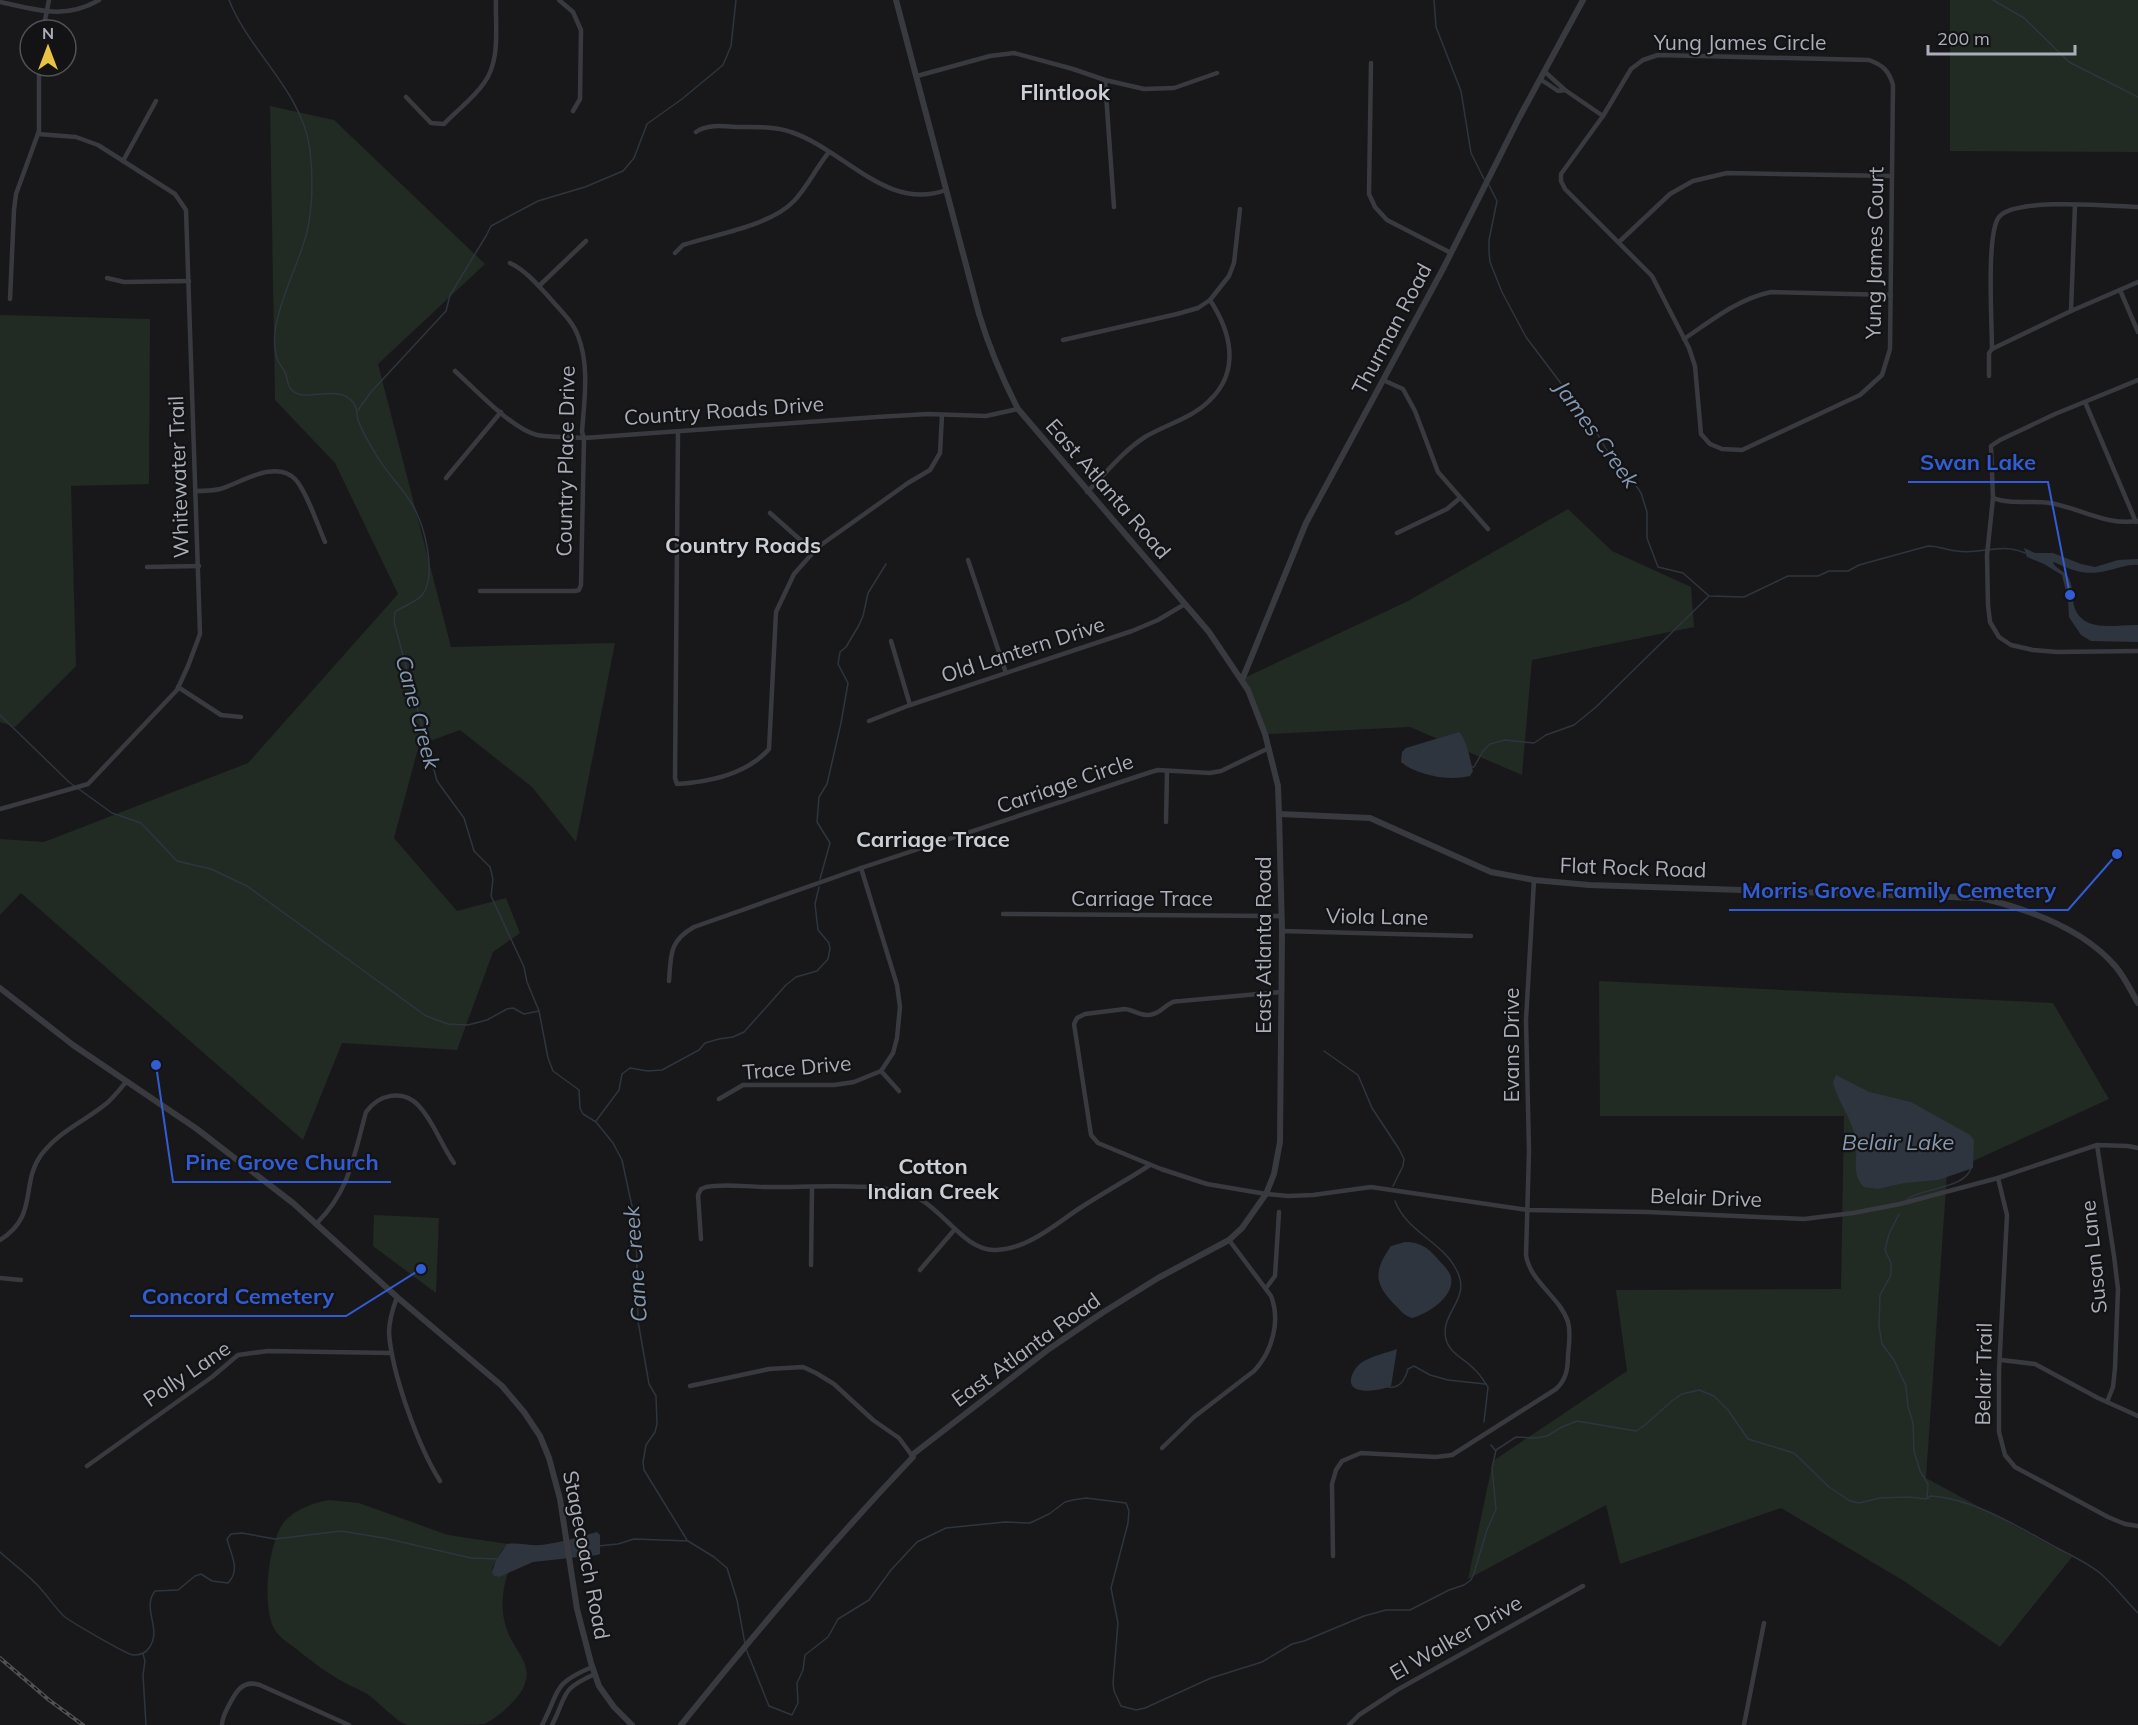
<svg xmlns="http://www.w3.org/2000/svg" width="2138" height="1725" font-family="Mulish,sans-serif">
	<rect width="100%" height="100%" fill="#18181a"/>
	<!-- green -->
	<g fill="#222a24">
		<path d="M1950,0H2138V152L1950,151Z"/>
		<path d="M270,106L334,120L485,264L378,364L451,647L615,643L576,842L532,787L460,730L419,745L394,838L457,911L506,898L520,933L493,952L457,1050L342,1043L303,1140L21,893L0,915V839L44,842L248,763L398,594L335,463L275,400Z"/>
		<path d="M0,315L150,319L149,484L71,486L76,666L15,727L0,722Z"/>
		<path d="M1568,509L1612,551L1691,587L1694,627L1532,660L1522,775L1410,727L1268,734L1242,679L1408,601Z"/>
		<path d="M1599,981L2053,1003L2109,1099L1947,1173L1926,1478L2072,1557L2000,1647L1904,1581L1781,1508L1620,1564L1606,1505L1468,1579L1493,1461L1627,1371L1616,1290L1841,1289L1844,1116H1600Z"/>
		<path d="M374,1215L439,1218L436,1293L373,1246Z"/>
		<path d="M329,1500L359,1503L448,1535L508,1544L502,1550L492,1568L494,1576L497,1577L508,1572C502,1591 500,1610 507,1630C515,1653 537,1665 521,1692C514,1703 496,1719 484,1724C480,1725 411,1725 407,1725C394,1720 379,1702 367,1694C357,1688 345,1684 335,1677C321,1669 308,1658 295,1648C287,1642 280,1638 275,1630C261,1609 268,1540 285,1521C296,1509 313,1503 329,1500Z"/>
	</g>
	<!-- water -->
	<g fill="#2f353e">
		<path d="M2024,548L2035,553H2053L2081,564L2095,567L2118,560L2138,559V565C2128,564 2120,568 2110,570C2086,576 2076,572 2054,562L2053,563C2057,570 2066,571 2069,579C2074,588 2071,602 2076,611C2087,633 2119,624 2138,625V642L2091,641L2081,635L2069,617L2068,600L2062,575L2044,564L2027,557Z"/>
		<path d="M1459,732C1467,740 1470,759 1473,771L1470,776C1449,781 1418,776 1401,762L1402,752L1406,748Z"/>
		<path d="M1836,1075L1869,1092L1911,1102L1970,1135L1974,1140L1973,1168L1938,1180L1904,1183L1878,1189L1864,1187C1851,1175 1858,1158 1856,1142C1853,1119 1838,1103 1833,1082Z"/>
		<path d="M1405,1242C1420,1242 1427,1247 1437,1258C1442,1264 1449,1270 1451,1277C1455,1297 1427,1314 1412,1318C1405,1316 1401,1311 1396,1306C1374,1284 1373,1272 1391,1246Z"/>
		<path d="M1397,1349L1391,1386C1380,1391 1344,1397 1352,1375C1354,1370 1357,1366 1361,1363C1371,1356 1386,1353 1397,1349Z"/>
		<path d="M597,1532L600,1535V1554L597,1555L533,1562L499,1577L494,1576L492,1572L496,1560L507,1544C518,1542 529,1546 541,1545C560,1543 578,1537 597,1532Z"/>
	</g>
	<g fill="none" stroke-linecap="round" stroke-linejoin="round">
		<!-- stream -->
		<g stroke="#2f353e" stroke-width="1.5">
			<path d="M229,0C250,53 303,92 310,150C313,177 313,205 307,232C299,265 270,316 275,349C276,358 278,362 283,369C287,374 287,381 289,386C299,407 334,383 351,400C358,407 356,412 358,420C362,431 369,443 375,453C385,471 401,486 412,504C424,524 438,575 422,595C415,603 403,606 395,612L394,622L437,781L464,818L474,851L490,867L493,879L491,896L524,967L527,982L539,1011L548,1058L553,1071L579,1090L580,1108L583,1114L596,1122L613,1143L622,1160L636,1225L638,1321L649,1384L656,1396L657,1424L655,1432L646,1445L643,1462L644,1470L687,1540"/>
			<path d="M1434,0L1436,27L1461,91L1471,153L1484,179"/>
			<path d="M1993,0L2024,18L2069,62L2138,97"/>
			<path d="M1489,185L1497,201L1489,240V252L1490,262L1502,292L1526,337L1593,426L1606,449L1628,473L1641,493L1647,512V538L1658,567L1683,573L1709,596L1744,597L1788,576H1818L1829,571H1848L1859,565L1928,546C1939,546 1946,550 1957,551C1981,555 2000,542 2025,553"/>
			<path d="M358,410L371,392L446,311L450,295L486,236L491,226L538,201L585,187L623,171L634,158L647,124L682,99L723,65L731,46L736,0"/>
			<path d="M0,715L69,782L112,813L141,823L177,861L211,869L247,886L426,1016L448,1024L468,1025L487,1020L507,1009L513,1008L524,1014L539,1011"/>
			<path d="M1472,767H1474L1483,751L1490,744L1505,740L1534,743L1546,735L1574,725L1596,707L1708,597"/>
			<path d="M820,879L830,843L817,822L819,797L827,784L841,723L848,683L838,664L840,652L846,647L859,625L863,616L868,593L886,564"/>
			<path d="M1324,1051L1358,1075L1372,1108L1399,1149L1404,1159L1403,1166L1393,1186"/>
			<path d="M596,1121L619,1090L622,1074L630,1068L648,1071L662,1070L699,1050L705,1043L719,1039L733,1037L744,1032L786,985L796,977L817,971L828,959L830,949L829,943L818,930L815,904L819,887"/>
			<path d="M1907,1199C1923,1188 1966,1188 1971,1168"/>
			<path d="M1395,1201C1407,1232 1441,1241 1456,1269C1473,1299 1439,1313 1446,1339C1449,1353 1465,1359 1474,1369C1480,1374 1484,1381 1488,1387L1484,1422"/>
			<path d="M1899,1214L1889,1234L1885,1250L1891,1263V1275L1880,1295L1879,1326L1882,1344L1894,1360L1906,1386L1908,1407L1913,1423L1914,1451L1920,1471L1928,1484L1927,1498"/>
			<path d="M1388,1387C1400,1389 1405,1380 1408,1369L1414,1366L1430,1375L1448,1380L1485,1384"/>
			<path d="M1491,1445L1495,1450"/>
			<path d="M598,1546L618,1544L634,1539L688,1541L714,1557L727,1568L737,1600L745,1644"/>
			<path d="M0,1552C13,1564 29,1575 41,1589C49,1598 56,1609 65,1617C73,1623 126,1654 133,1655C139,1655 146,1653 149,1648C163,1629 141,1609 155,1591L178,1590L195,1576L201,1574L212,1581L228,1583C241,1570 231,1555 227,1539L231,1534L242,1533L275,1539L341,1531L384,1538L471,1558L498,1559"/>
			<path d="M746,1649L769,1706L792,1715L798,1703L797,1683L803,1670L805,1655L828,1637L838,1619L869,1600L891,1570L917,1542L946,1528L1005,1522L1030,1523L1049,1514L1065,1502L1073,1500L1086,1498L1126,1503L1129,1511L1128,1523L1111,1588L1118,1623L1113,1683L1114,1691L1121,1706L1136,1710L1145,1708L1211,1678L1262,1662L1292,1644L1304,1641L1364,1616L1386,1610H1410L1449,1590L1464,1585L1471,1580L1474,1573L1487,1530L1496,1509L1492,1468L1496,1450L1516,1437L1536,1438L1547,1436L1562,1427L1577,1421L1636,1431L1645,1425L1673,1400L1682,1394L1699,1390L1714,1396L1728,1410L1748,1439L1794,1453L1829,1487L1850,1501L1859,1503L1880,1498L1908,1497L1926,1499L1931,1496C1975,1499 2018,1527 2057,1548C2072,1556 2086,1562 2100,1573C2114,1585 2125,1600 2138,1613"/>
			<path d="M143,1654L145,1661L143,1675L146,1725"/>
		</g>
		<!-- minor -->
		<g stroke="#393a3f" stroke-width="4.5">
			<path d="M559,0L573,12L581,30L580,99L573,111"/>
			<path d="M0,2C37,10 65,20 99,0"/>
			<path d="M43,30L49,0"/>
			<path d="M1658,55L1869,60C1883,65 1889,71 1893,85L1890,349L1882,375L1860,395L1742,450L1722,449L1710,444L1701,434L1695,366L1689,348L1652,276L1565,189L1561,181V174L1603,116L1631,69L1643,60Z"/>
			<path d="M1371,63L1369,194L1375,207L1387,220L1451,253"/>
			<path d="M917,76L990,56L1014,53L1073,69L1105,80L1144,89L1174,88L1217,73"/>
			<path d="M1540,79L1558,91L1565,90L1544,71"/>
			<path d="M1105,80L1114,207"/>
			<path d="M1565,90L1603,116"/>
			<path d="M406,97L431,123L444,124C457,110 473,99 484,83C501,60 495,27 496,0"/>
			<path d="M696,132C707,124 723,126 736,127C754,127 774,126 791,132C843,149 887,212 946,190"/>
			<path d="M123,161L156,101"/>
			<path d="M1619,242L1670,194L1693,181L1727,173L1892,176"/>
			<path d="M675,253L683,245C716,234 770,226 794,201C808,186 816,168 829,152"/>
			<path d="M107,278L124,282L189,281"/>
			<path d="M539,286L586,241"/>
			<path d="M2120,290L2138,332"/>
			<path d="M10,299L14,210L16,194L39,131V66"/>
			<path d="M2071,311L2075,205"/>
			<path d="M1684,339C1712,320 1738,299 1771,292L1891,295"/>
			<path d="M1063,340L1177,314L1198,308L1210,300L1229,276L1234,263L1240,209"/>
			<path d="M1992,349L2071,311L2138,282"/>
			<path d="M455,371C475,389 512,429 537,435C553,438 569,436 584,438L877,417L928,414L986,416L1018,409"/>
			<path d="M1989,376V353L1992,349C1992,324 1986,233 1999,217C2014,197 2112,206 2138,207"/>
			<path d="M1383,380L1403,389L1415,411L1438,472L1488,529"/>
			<path d="M2138,380L2055,414L2000,440L1991,446L1993,498L1987,555L1988,605L1990,622L1999,637L2011,645L2033,650L2057,652L2138,651"/>
			<path d="M2085,402L2136,522"/>
			<path d="M678,432L675,778L677,784C709,782 747,774 769,749L776,612L794,574L818,547L908,483L930,470L940,453L942,415"/>
			<path d="M446,478L501,412"/>
			<path d="M196,491C204,491 212,491 220,489C241,483 275,459 295,479C306,490 318,526 325,542"/>
			<path d="M1087,492C1105,474 1123,451 1145,437C1165,425 1192,418 1209,401C1241,371 1231,332 1210,300"/>
			<path d="M1993,498C2010,505 2032,500 2050,503C2080,508 2106,526 2138,521"/>
			<path d="M770,513L814,552"/>
			<path d="M1397,533L1447,509L1460,498"/>
			<path d="M968,560L1006,673"/>
			<path d="M147,567L199,566"/>
			<path d="M480,591H575L579,590L581,585L584,438L582,432C584,402 590,366 578,336C573,321 558,308 548,296C537,284 525,270 510,263"/>
			<path d="M891,641L910,705"/>
			<path d="M178,687L221,715L241,717"/>
			<path d="M869,721L910,705L1132,631L1158,620L1185,604"/>
			<path d="M0,809L88,784L177,690L188,666L200,634L186,210L175,194L98,145L76,137L38,134"/>
			<path d="M1166,822L1167,771"/>
			<path d="M1003,914L1281,916"/>
			<path d="M1282,931L1471,936"/>
			<path d="M669,981C671,955 669,941 694,927L861,868L1151,772L1158,770L1210,773L1221,771L1269,748"/>
			<path d="M1281,992L1181,1001C1178,1001 1174,1001 1171,1003C1163,1007 1160,1014 1149,1015C1140,1016 1134,1010 1125,1009L1085,1014L1077,1018L1074,1024L1091,1135L1098,1143L1161,1169L1207,1184L1266,1194L1288,1196L1313,1195L1371,1187L1528,1210L1648,1212L1804,1219L1853,1213L1900,1204L1998,1178L2097,1145L2128,1146L2138,1148"/>
			<path d="M881,1071L899,1091"/>
			<path d="M719,1099L743,1085H834L854,1082L881,1071L893,1053L897,1038L900,1007L897,985L861,868"/>
			<path d="M2097,1145L2114,1256L2118,1289L2115,1368L2113,1387L2107,1402"/>
			<path d="M1998,1178L2007,1215L1999,1371V1432L2005,1455L2015,1467L2108,1517L2125,1524L2138,1526"/>
			<path d="M317,1223C350,1190 354,1155 366,1112C378,1095 403,1088 419,1106C434,1122 441,1145 454,1163"/>
			<path d="M701,1239L698,1195L701,1189L706,1187C725,1183 746,1187 765,1187C805,1188 884,1180 918,1198C944,1211 966,1252 996,1250C1028,1249 1054,1225 1080,1208C1103,1193 1127,1180 1150,1165"/>
			<path d="M0,1240C39,1216 20,1184 41,1155C60,1130 84,1122 107,1103C114,1097 120,1089 126,1082"/>
			<path d="M811,1265L812,1188"/>
			<path d="M920,1270L955,1229"/>
			<path d="M0,1278L21,1280"/>
			<path d="M1266,1288L1275,1276L1279,1212"/>
			<path d="M397,1297C393,1308 389,1321 389,1333C392,1374 418,1446 440,1481"/>
			<path d="M2001,1360L2035,1364L2098,1398L2138,1416"/>
			<path d="M690,1386L769,1369L803,1367L816,1373L834,1384L873,1420L899,1438L913,1457"/>
			<path d="M1162,1448L1194,1417L1254,1371C1272,1352 1281,1321 1271,1296L1229,1240"/>
			<path d="M87,1466L212,1377L238,1355L268,1351L391,1353"/>
			<path d="M1333,1556L1332,1484L1336,1470L1342,1461L1361,1453L1436,1457L1452,1455L1556,1389C1566,1380 1568,1369 1568,1355C1569,1345 1571,1333 1568,1322C1560,1297 1530,1282 1526,1255L1529,1151L1526,1020L1534,880"/>
			<path d="M222,1725C222,1718 225,1713 228,1707C235,1693 242,1679 260,1685L349,1725"/>
			<path d="M542,1725C561,1690 550,1685 592,1667"/>
			<path d="M552,1725C568,1694 559,1690 595,1674"/>
			<path d="M1349,1725L1359,1715L1397,1690L1583,1586"/>
			<path d="M1744,1725L1764,1623"/>
		</g>
		<!-- tertiary -->
		<g stroke="#393a3f" stroke-width="6">
			<path d="M1242,680L1306,523L1444,267L1519,118L1583,0"/>
			<path d="M1279,814L1370,818L1491,872L1534,880L1589,885L1981,898C2028,909 2084,929 2116,967C2125,978 2131,991 2138,1003"/>
			<path d="M0,988L73,1045L197,1129L293,1203L397,1297L502,1386L524,1412L540,1436L549,1458L560,1499L577,1609L591,1663L599,1686L614,1707L632,1725"/>
			<path d="M681,1725C755,1633 832,1542 913,1457L912,1455L1049,1349L1102,1313L1158,1278L1229,1240L1242,1228L1266,1194L1274,1174L1280,1142L1282,931L1279,814L1278,786L1265,734L1248,690L1209,632L1018,409C1002,378 989,347 979,314L896,0"/>
		</g>
		<!-- rail casing -->
		<g stroke="#4f5056" stroke-width="4">
			<path id="rail" d="M0,1658L49,1700L83,1725"/>
		</g>
		<!-- rail -->
		<use href="#rail" stroke="#131315" stroke-width="1.5" stroke-dasharray="4.5" stroke-linecap="butt"/>
	</g>
	<g text-anchor="middle" stroke-width="4.5" stroke-linejoin="round" paint-order="stroke">
		<!-- street labels -->
		<g font-size="21" fill="#abaeb9" stroke="#131315">
			<text x="1740" y="50">Yung James Circle</text>
			<text transform="translate(1875 253) rotate(-89)" y="7">Yung James Court</text>
			<text transform="translate(1392 329) rotate(-62)" y="7">Thurman Road</text>
			<text transform="translate(724 411) rotate(-4)" y="7">Country Roads Drive</text>
			<text transform="translate(566 461) rotate(-89)" y="7">Country Place Drive</text>
			<text transform="translate(179 477) rotate(-92)" y="7">Whitewater Trail</text>
			<text transform="translate(1108 489) rotate(49)" y="7">East Atlanta Road</text>
			<text transform="translate(1023 650) rotate(-18)" y="7">Old Lantern Drive</text>
			<text transform="translate(1065 784) rotate(-19)" y="7">Carriage Circle</text>
			<text transform="translate(1633 868) rotate(2)" y="7">Flat Rock Road</text>
			<text x="1142" y="906">Carriage Trace</text>
			<text transform="translate(1377 917) rotate(1)" y="7">Viola Lane</text>
			<text transform="translate(1264 945) rotate(-90)" y="7">East Atlanta Road</text>
			<text transform="translate(1512 1045) rotate(-90)" y="7">Evans Drive</text>
			<text transform="translate(797 1068) rotate(-5)" y="7">Trace Drive</text>
			<text transform="translate(1706 1198) rotate(2)" y="7">Belair Drive</text>
			<text transform="translate(2094 1257) rotate(-96)" y="7">Susan Lane</text>
			<text transform="translate(1026 1350) rotate(-36)" y="7">East Atlanta Road</text>
			<text transform="translate(187 1374) rotate(-34)" y="7">Polly Lane</text>
			<text transform="translate(1984 1374) rotate(-89)" y="7">Belair Trail</text>
			<text transform="translate(586 1555) rotate(79)" y="7">Stagecoach Road</text>
			<text transform="translate(1456 1638) rotate(-30)" y="7">El Walker Drive</text>
		</g>
		<!-- neighbourhood labels -->
		<g font-size="22" font-weight="bold" fill="#ccced5" stroke="#131315">
			<text x="1065" y="100">Flintlook</text>
			<text x="743" y="553">Country Roads</text>
			<text x="933" y="847">Carriage Trace</text>
			<text x="933" y="1174">Cotton<tspan x="933" dy="25">Indian Creek</tspan></text>
		</g>
		<!-- water labels -->
		<g font-size="22" font-style="italic" fill="#8598b2" stroke="#131315">
			<text transform="translate(1597 434) rotate(54)" y="8">James Creek</text>
			<text transform="translate(418 712) rotate(75)" y="8">Cane Creek</text>
			<text x="1898" y="1150">Belair Lake</text>
			<text transform="translate(635 1264) rotate(-94)" y="8">Cane Creek</text>
		</g>
	</g>
	<!-- callouts -->
	<path fill="none" stroke="#325cd3" stroke-width="2" d="M2070 595L2048 482H1908M2117 854L2068 910H1729M156 1065L173 1182H391M421 1269L346 1316H130"/>
	<g fill="#325cd3" stroke="#131315" stroke-width="2">
		<circle cx="2070" cy="595" r="6"/>
		<circle cx="2117" cy="854" r="6"/>
		<circle cx="156" cy="1065" r="6"/>
		<circle cx="421" cy="1269" r="6"/>
	</g>
	<g font-size="22" text-anchor="middle" font-weight="bold" fill="#325cd3" stroke="#131315" stroke-width="4.5" stroke-linejoin="round" paint-order="stroke">
		<text x="1978" y="470">Swan Lake</text>
		<text x="1899" y="898">Morris Grove Family Cemetery</text>
		<text x="282" y="1170">Pine Grove Church</text>
		<text x="238" y="1304">Concord Cemetery</text>
	</g>
	<!-- north arrow -->
	<g transform="translate(48 48)"><circle r="28" fill="#131315" stroke="#505157" stroke-width="1.5"/>
	<path d="M0-4.5L10 22L0 15L-10 22Z" fill="#e8c243"/>
	<text y="-9" font-size="16" font-weight="bold" text-anchor="middle" fill="#abaeb9">N</text>
	</g>
	<!-- scale -->
	<path d="M1928 45v9h147v-9" fill="none" stroke="#abaeb9" stroke-width="3"/>
	<text x="1937" y="45" font-size="18" fill="#abaeb9" stroke="#131315" stroke-width="4.5" paint-order="stroke">200 m</text>
</svg>
